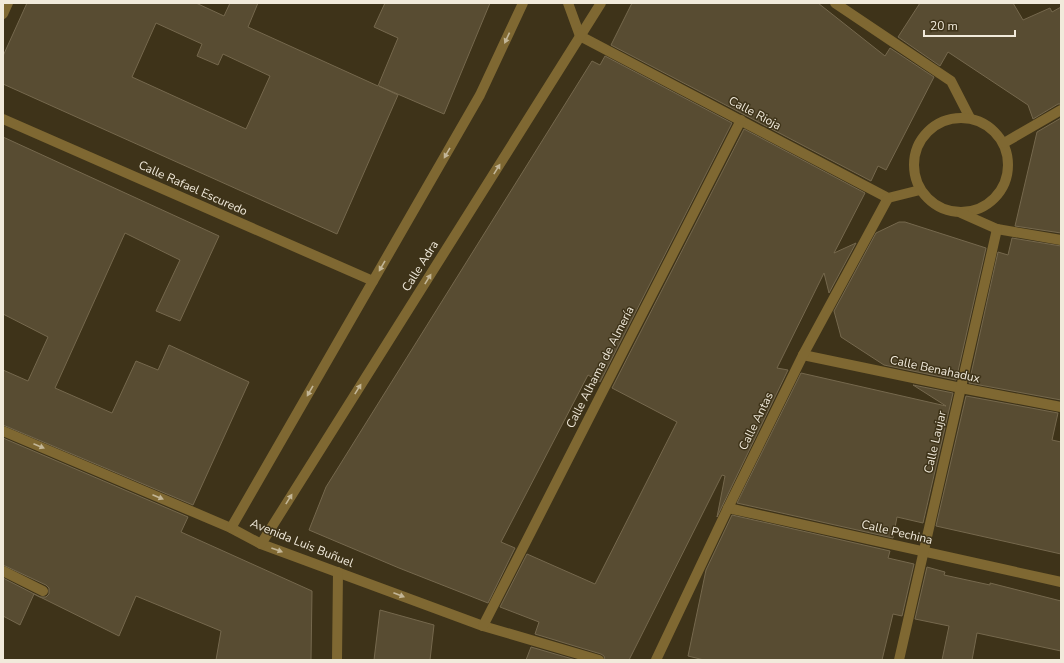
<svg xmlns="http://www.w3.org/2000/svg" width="1064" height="663" font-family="'Nunito Sans',sans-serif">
	<rect width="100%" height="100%" fill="#3e3319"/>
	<!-- building -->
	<g fill="#584c32" stroke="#75684d" fill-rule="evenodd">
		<path d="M27,3H196L224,16L230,3H258L248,27L378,86L398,38L374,27L385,3H490L444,114L379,86L398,95L337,234L3,84V56ZM156,23L202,44L197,56L218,65L223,54L270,76L246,129L132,77Z"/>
		<path d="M632,3H818L885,56L890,48L934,77L886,170L878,166L871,181L611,45Z"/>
		<path d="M920,3H1013L1023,20L1050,8L1052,12L1061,7V104H1058L1033,119L1028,105L948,52L940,66L898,37Z"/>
		<path d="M605,56L732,123L600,382L588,375L501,542L515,548L488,603L399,568L309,530L326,487L592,61L600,65Z"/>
		<path d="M1061,118V233L1015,226L1037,132Z"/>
		<path d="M744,129L865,193L834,253L856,243L829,293L824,273L777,368L788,370L717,517L725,476L722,475L629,660H605L604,656L601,654L535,634L539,622L500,607L527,554L595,584L677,422L612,388Z"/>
		<path d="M3,137L219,236L180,321L156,311L180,260L125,233L55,388L112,413L136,361L158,370L169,345L249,382L193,505L3,425V370L28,381L48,337L3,314Z"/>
		<path d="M899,222H905L986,248L956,380L884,365L841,337L840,333L834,311L876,233Z"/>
		<path d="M1012,238L1061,246V400L969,383L998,252L1008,255Z"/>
		<path d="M801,373L946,406L913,385L953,393L923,523L897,517L893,538L737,503Z"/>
		<path d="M966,396L1058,413L1052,440L1061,442V554L936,526Z"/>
		<path d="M3,438L188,517L181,532L312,591L311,660H216L221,631L136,596L119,636L34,594L20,625L3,616V578L40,597H46L49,594V588L46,585L3,565Z"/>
		<path d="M732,515L890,551L888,558L914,564L902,616L893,614L882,660H704L688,656L706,570Z"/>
		<path d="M927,567L945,572L944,575L990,585V583L1061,601V651L977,633L972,660H942L949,626L915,619Z"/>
		<path d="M380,610L434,625L430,660H374Z"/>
		<path d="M531,647L576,660H526Z"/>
	</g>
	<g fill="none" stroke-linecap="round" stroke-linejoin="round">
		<!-- street -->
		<g stroke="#7f6832" stroke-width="10">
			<path d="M568,3L580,36L888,198L920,190"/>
			<path d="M835,3L951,81L970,118"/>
			<path d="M3,14L8,3"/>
			<circle cx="961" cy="165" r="47"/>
			<path d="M3,119L373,281"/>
			<path d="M1004,143L1061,110"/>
			<path d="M961,213L997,229L1061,240"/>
			<path d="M803,355L961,388L1061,407"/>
			<path d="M3,431L231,528L261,544L483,626L599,660"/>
			<path d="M728,508L1061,582"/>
			<path d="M231,528L480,95L523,3"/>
			<path d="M261,544L601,3"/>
			<path d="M3,571L43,591"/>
			<path d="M483,626L741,120"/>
			<path d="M337,660L338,572"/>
			<path d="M656,660L728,508L803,355L888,198"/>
			<path d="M899,660L997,229"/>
		</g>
	</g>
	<!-- one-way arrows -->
	<defs><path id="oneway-solid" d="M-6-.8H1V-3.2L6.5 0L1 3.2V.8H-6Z"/></defs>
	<g fill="#c3b697">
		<use href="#oneway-solid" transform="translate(507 38) rotate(115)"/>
		<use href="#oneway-solid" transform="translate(447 153) rotate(120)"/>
		<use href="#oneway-solid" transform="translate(497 169) rotate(-58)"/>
		<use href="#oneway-solid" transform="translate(382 266) rotate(120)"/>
		<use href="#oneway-solid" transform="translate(428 279) rotate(-58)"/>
		<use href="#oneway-solid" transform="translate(358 389) rotate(-58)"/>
		<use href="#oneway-solid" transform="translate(310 391) rotate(120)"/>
		<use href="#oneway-solid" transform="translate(39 446) rotate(23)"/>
		<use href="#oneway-solid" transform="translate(158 497) rotate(23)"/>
		<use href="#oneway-solid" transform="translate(289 499) rotate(-58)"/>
		<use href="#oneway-solid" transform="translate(277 550) rotate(20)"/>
		<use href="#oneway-solid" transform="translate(399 595) rotate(21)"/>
	</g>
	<g text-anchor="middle" stroke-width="3" stroke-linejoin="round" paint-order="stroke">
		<!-- street labels -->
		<g font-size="12" fill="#f1eadb" stroke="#3e3319">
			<text transform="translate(755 113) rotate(28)" y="4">Calle Rioja</text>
			<text transform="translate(193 188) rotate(24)" y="4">Calle Rafael Escuredo</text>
			<text transform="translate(420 266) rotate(-58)" y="4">Calle Adra</text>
			<text transform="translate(600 367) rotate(-63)" y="4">Calle Alhama de Almería</text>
			<text transform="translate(935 369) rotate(12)" y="4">Calle Benahadux</text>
			<text transform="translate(756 421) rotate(-64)" y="4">Calle Antas</text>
			<text transform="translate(935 442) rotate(-77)" y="4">Calle Laujar</text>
			<text transform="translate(897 532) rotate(13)" y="4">Calle Pechina</text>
			<text transform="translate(302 543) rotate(22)" y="4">Avenida Luis Buñuel</text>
		</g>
	</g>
	<!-- border -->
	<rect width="1064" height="663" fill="none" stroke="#f1eadb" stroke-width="8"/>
	<!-- scale -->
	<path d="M924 30v6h91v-6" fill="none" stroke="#f1eadb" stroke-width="2"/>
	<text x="930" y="30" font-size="12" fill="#f1eadb" stroke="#3e3319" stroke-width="3" paint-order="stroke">20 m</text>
</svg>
